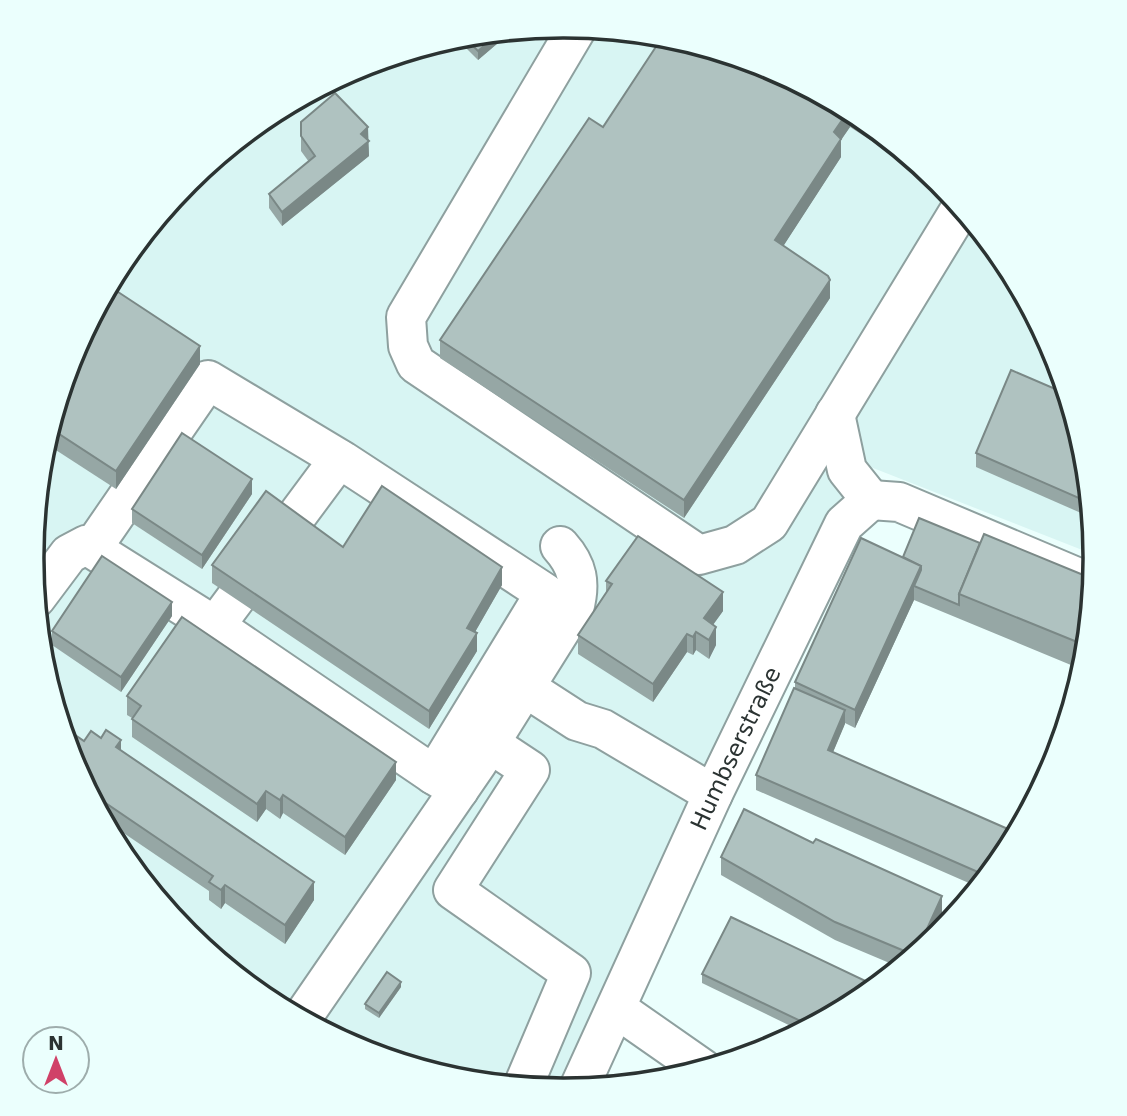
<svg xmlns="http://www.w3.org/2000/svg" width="1127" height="1116" font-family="'DejaVu Sans',sans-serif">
	<rect width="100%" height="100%" fill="#ebfffd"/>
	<!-- built -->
	<path fill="#d8f5f3" d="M563,26L668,37L859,116L940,182L1006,263L1055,355L1085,455L1095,555L868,466L721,731L557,1089L459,1079L360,1049L268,1000L187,934L121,853L72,761L42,661L32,558L42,454L72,354L122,262L188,182L268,116L360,67L460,36Z"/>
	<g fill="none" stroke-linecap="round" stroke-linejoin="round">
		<!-- minor casing -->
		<g stroke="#8ea09f" stroke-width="42">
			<g id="minor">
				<path d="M577,28L406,317L408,346L416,364L699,555L735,545L769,523L961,208"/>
				<path d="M835,414L847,470L871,500"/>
				<path d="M339,459L215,626L434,775"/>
				<path d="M871,500L899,502L1093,584"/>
				<path d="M93,547L208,380L343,461L545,593L434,775L459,790"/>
				<path d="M36,598L69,554L86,545L215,626"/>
				<path d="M526,688L577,721L603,729L713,794"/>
				<path d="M489,743L530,770L453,890L571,973L523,1086"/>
				<path d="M617,1009L703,1069"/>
				<path d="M302,1018L478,762L574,609C581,583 578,566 560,546"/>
				<path id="s1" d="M579,1088L713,794L844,524L871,500"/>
			</g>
		</g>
		<!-- minor -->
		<use href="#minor" stroke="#fff" stroke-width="38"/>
	</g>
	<!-- wall -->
	<g fill="#96a7a5">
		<path d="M512,31L478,60L459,41V37L460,36Z"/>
		<path d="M767,67L859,116L915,162L912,167L850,127L841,140V157L783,246L830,298L684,518L440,358V340Z"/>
		<path d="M301,122L368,140L369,156L282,226L269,208V194L309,162L301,151Z"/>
		<path d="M72,354L200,364L116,489L45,443Z"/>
		<path d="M976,453L1085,455L1089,494L1081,513L976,467Z"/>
		<path d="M252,494L202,569L132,523V509Z"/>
		<path d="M980,543L1093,579L1085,662L1083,670L914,600L855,728L845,723L833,752L1005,854L978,887L756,790V775L795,688V682L903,557Z"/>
		<path d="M343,547L502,585L475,632L477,651L429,729L212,583V565Z"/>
		<path d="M606,581L723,611L713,625L716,645L709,659L696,650L693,655L687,652L653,702L578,654V635L606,593Z"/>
		<path d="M172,616L121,692L52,645V631Z"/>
		<path d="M127,696L396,780L345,855L283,813L280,819L266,809L257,822L132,737V718L127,715Z"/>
		<path d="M84,741L121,750L314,900L285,944L225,903L221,909L209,900V891L103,819L72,761Z"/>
		<path d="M721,857L942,914L929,942L899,967L835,940L721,875Z"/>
		<path d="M702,974L859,1000L801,1031L702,983Z"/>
		<path d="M401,987L379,1018L365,1009V1004Z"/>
	</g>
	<!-- shaded-wall -->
	<g fill="#7a8886">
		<path d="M512,31L478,60V51L499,33Z"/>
		<path d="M849,110L850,111V127L841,140V157L775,259V240L834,132Z"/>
		<path d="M368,127L369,156L282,226V212Z"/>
		<path d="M830,280V298L684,518V500Z"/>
		<path d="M200,346V364L116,489V471Z"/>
		<path d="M252,479V494L202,569V555Z"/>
		<path d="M1088,482L1089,494L1081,513V499Z"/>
		<path d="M921,566L919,588L914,586V600L855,728V710Z"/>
		<path d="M502,567V585L467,646V628Z"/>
		<path d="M723,592V611L704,637V618Z"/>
		<path d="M172,602V616L121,692V677Z"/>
		<path d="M716,627V645L709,659V640Z"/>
		<path d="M696,632V650L693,655V637Z"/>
		<path d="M477,633V651L429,729V711Z"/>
		<path d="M687,634V652L653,702V684Z"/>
		<path d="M845,710V724L828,764V750Z"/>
		<path d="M121,740V759L116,747Z"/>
		<path d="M396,762V780L345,855V837Z"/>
		<path d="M266,791V809L257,822V804Z"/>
		<path d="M283,795V813L280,819V800Z"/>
		<path d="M314,882V900L285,944V925Z"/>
		<path d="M225,885V903L221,909V890Z"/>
		<path d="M942,896V914L929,942L916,953Z"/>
		<path d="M401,982V987L379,1018V1013Z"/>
	</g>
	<!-- building -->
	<g fill="#afc2c0" stroke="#7a8886" stroke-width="2">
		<path d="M499,33L478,51L463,36Z"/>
		<path d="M663,36L668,37L767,67L849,110L834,132L841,139L775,240L828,276L830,280L684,500L440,340L589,118L603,127Z"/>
		<path d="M335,93L368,127L361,134L369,141L282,212L269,194L315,156L301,136V122Z"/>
		<path d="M109,286L200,346L116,471L50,428L72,354Z"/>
		<path d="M1011,370L1067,394L1085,455L1088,482L1081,499L976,453Z"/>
		<path d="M182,433L252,479L202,555L132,509Z"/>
		<path d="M382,486L502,567L467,628L477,633L429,711L212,565L266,491L343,547Z"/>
		<path d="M919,518L980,543L959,594V605L914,586L921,570V566L903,557Z"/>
		<path d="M984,534L1093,579L1087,646L959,594Z"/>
		<path d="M638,536L723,592L704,618L716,627L709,640L696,632L693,637L687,634L653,684L578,635L612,584L606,581Z"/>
		<path d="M861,538L921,566L855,710L795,682Z"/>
		<path d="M102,556L172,602L121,677L52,631Z"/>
		<path d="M182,617L396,762L345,837L283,795L280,800L266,791L257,804L132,719L141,706L127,696Z"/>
		<path d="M794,688L845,710L828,750L1017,833L1005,854L987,876L756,775Z"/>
		<path d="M62,726L84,741L91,731L101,738L106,730L121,740L116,747L314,882L285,925L225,885L221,890L209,882L213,876L88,791L72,761Z"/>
		<path d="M744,809L813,843L816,839L942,896L916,953L914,955L835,922L721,857Z"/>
		<path d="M731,917L876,986L859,1000L811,1026L702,974Z"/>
		<path d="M387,972L401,982L379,1013L365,1004Z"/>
	</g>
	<g text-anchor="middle" stroke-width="5" stroke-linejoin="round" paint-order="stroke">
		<!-- street labels -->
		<g font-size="23" fill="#2b3332" stroke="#ebfffd">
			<text dy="8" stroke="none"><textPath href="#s1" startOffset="374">Humbserstraße</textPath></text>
		</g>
	</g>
	<!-- crop -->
	<path d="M0 0H1127V1116H0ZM563 38H564A519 519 0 0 1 1083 557V559A519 519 0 0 1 564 1078H563A519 519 0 0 1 44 559V557A519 519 0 0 1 563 38Z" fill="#ebfffd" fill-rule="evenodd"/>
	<path fill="none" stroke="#2b3332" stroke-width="3.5" d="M563 38H564A519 519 0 0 1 1083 557V559A519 519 0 0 1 564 1078H563A519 519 0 0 1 44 559V557A519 519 0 0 1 563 38Z"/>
	<!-- north arrow -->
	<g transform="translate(56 1060)"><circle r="33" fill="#ebfffd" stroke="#9eadac" stroke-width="2"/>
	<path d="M0-5L12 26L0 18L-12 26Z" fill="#d04168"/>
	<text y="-10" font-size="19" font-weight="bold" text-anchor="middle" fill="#2b3332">N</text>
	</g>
</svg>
